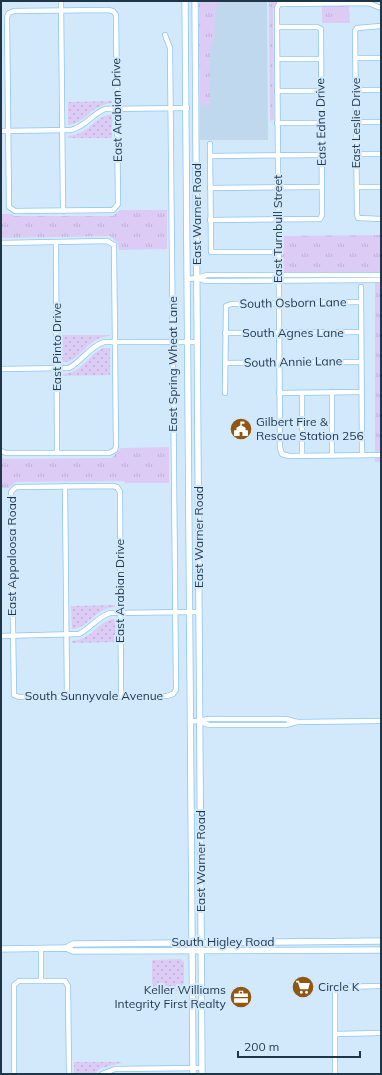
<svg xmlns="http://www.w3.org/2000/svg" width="382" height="1075" font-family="Mulish,sans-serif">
	<defs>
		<pattern id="grass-dots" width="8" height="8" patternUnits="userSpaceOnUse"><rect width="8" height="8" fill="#dcccf5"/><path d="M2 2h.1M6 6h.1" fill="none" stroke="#bcb0d4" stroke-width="1.8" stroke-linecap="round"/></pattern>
		<pattern id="park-tufts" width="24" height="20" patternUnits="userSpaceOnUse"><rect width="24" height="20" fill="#dcccf5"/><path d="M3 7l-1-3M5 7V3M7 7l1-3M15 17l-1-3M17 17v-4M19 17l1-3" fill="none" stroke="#bcb0d4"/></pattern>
	</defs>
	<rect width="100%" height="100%" fill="#d2e9fc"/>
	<!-- built -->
	<path fill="#bfd8ed" d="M199,1H267L268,140H200Z"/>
	<!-- grass -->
	<g fill="url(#grass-dots)">
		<path d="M112,101V103C89,106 86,123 68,125V102Z"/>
		<path d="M108,115H112V138H68V136C90,134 91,120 108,115Z"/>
		<path d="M62,335H110V336C85,337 82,363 62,362Z"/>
		<path d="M103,348H110V375L62,376V374C85,372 86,356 103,348Z"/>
		<path d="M115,605V607C94,608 90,628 72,629L71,606Z"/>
		<path d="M112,619H115L116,642L72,643V641C95,638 95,624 112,619Z"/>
		<path d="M181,959L184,962V991H152V960Z"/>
		<path d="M74,1062H121L122,1063L101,1068L94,1074H74Z"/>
	</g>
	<!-- park -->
	<g fill="url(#park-tufts)">
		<path d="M199,1H247L223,2L216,6L214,41L210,50V105H202L200,102Z"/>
		<path d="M269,1H288H278L273,9L274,119L272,121L270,120Z"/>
		<path d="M322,6H349L350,23H322Z"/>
		<path d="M120,210H167V249L119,250L117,242L110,236L1,238V214H12L14,216H113Z"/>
		<path d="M381,235V462H375V282L281,283L280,236Z"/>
		<path d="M169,447V483H125L124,481L16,482L9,488H1V456L4,459L112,458L121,448Z"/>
	</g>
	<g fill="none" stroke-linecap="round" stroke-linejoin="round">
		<!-- minor casing -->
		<g stroke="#8bc4f2" stroke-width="6">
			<g id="minor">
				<path d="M61,1L63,211"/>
				<path d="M381,8L368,3L279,4L277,8V27L280,448L282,454L289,456L381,455"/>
				<path d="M14,11L108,10L113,11L116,15L118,204L113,210L15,211L9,207L7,17L9,13Z"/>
				<path d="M381,26L357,28L355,31L357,214L358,218L381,219"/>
				<path d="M356,58H381"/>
				<path d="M277,59H321"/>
				<path d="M356,90H381"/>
				<path d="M277,91H321"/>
				<path d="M356,122H381"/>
				<path d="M277,123H321"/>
				<path d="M1,131L71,130C85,127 92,114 105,109L187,108"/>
				<path d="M210,144L211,252H278"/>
				<path d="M356,154H381"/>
				<path d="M210,156L321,155"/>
				<path d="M357,187H381"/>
				<path d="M210,188L322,187"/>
				<path d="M210,220L320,219L322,215L321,29L317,27H277"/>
				<path d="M56,242L57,453"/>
				<path d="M1,243L107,241L114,245L116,446L115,450L109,453H6L1,451"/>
				<path d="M197,278L207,275H381"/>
				<path d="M188,279L197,278L206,281L381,280"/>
				<path d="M361,287L362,455"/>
				<path d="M225,333L361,332"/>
				<path d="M225,363L361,362"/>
				<path d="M1,369L69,368C82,361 89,347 104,342H197"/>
				<path d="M332,392V455"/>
				<path d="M225,393L226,306L231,304L361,302"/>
				<path d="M279,393L361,392"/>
				<path d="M302,393V456"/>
				<path d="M65,486L67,696"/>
				<path d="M1,636L79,634C91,628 97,617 110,613L199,612"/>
				<path d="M121,696L120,492L117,487L113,486L16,487L11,492L14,695L19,697L167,696L173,694L176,690L170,48L165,35"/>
				<path d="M190,722L209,719H286L297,722"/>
				<path d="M200,722L209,725H286L297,722L381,721"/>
				<path d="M41,948V980"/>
				<path d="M335,1034L381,1033"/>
				<path d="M14,1074V985L19,981H65L68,986L69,1074"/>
				<path d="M102,1074L115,1069L198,1068"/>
				<path d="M335,1074V987L381,986"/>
			</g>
		</g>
		<!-- major casing -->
		<g stroke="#8bc4f2" stroke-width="7">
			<g id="major">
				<path d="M185,1L193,1074"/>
				<path d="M195,1L202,1074"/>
				<path d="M66,948L73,944L381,941"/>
				<path d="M1,949L66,948L73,951L381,950"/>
			</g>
		</g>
		<!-- minor -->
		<use href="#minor" stroke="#fff" stroke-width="4.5"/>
		<!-- major -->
		<use href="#major" stroke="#fff" stroke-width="5.5"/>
	</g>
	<!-- icons -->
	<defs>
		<g id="civic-disc" transform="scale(1.15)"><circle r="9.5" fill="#905612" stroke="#d2e9fc"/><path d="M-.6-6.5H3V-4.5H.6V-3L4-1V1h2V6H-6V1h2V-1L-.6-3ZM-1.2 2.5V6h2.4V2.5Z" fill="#fff"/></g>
		<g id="supermarket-disc" transform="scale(1.15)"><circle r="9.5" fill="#905612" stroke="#d2e9fc"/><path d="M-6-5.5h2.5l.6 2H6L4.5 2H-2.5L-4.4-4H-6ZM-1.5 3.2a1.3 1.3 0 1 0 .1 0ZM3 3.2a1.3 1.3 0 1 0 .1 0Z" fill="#fff"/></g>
		<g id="office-disc" transform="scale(1.15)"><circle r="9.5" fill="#905612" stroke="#d2e9fc"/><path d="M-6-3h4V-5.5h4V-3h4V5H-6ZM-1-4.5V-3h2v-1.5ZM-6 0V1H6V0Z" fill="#fff"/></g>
	</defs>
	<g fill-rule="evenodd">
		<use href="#civic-disc" x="241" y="429"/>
		<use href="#supermarket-disc" x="303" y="987"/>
		<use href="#office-disc" x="241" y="997"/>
	</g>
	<g text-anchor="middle" stroke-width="4" stroke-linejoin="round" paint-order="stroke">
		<!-- street labels -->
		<g font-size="12" fill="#1e3648" stroke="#d2e9fc">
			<text transform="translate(117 110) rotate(-91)" y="4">East Arabian Drive</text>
			<text transform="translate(321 122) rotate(-91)" y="4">East Edna Drive</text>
			<text transform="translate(356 123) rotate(-90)" y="4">East Leslie Drive</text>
			<text transform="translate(197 214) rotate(-90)" y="4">East Warner Road</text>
			<text transform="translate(278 229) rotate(-90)" y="4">East Turnbull Street</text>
			<text transform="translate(293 303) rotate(-1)" y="4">South Osborn Lane</text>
			<text x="293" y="337">South Agnes Lane</text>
			<text transform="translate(57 347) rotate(-90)" y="4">East Pinto Drive</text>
			<text transform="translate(293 362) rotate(-1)" y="4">South Annie Lane</text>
			<text transform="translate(173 364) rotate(-90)" y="4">East Spring Wheat Lane</text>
			<text transform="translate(199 537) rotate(-90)" y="4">East Warner Road</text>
			<text transform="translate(12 556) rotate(-90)" y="4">East Appaloosa Road</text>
			<text transform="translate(120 591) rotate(-90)" y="4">East Arabian Drive</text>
			<text x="94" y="700">South Sunnyvale Avenue</text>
			<text transform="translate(201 861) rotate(-90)" y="4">East Warner Road</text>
			<text x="223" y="946">South Higley Road</text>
		</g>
		<!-- poi labels -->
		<g font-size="12" fill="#1e3648" stroke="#d2e9fc" text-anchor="start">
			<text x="256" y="426">Gilbert Fire &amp;<tspan x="256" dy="14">Rescue Station 256</tspan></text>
			<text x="318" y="991">Circle K</text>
			<text x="226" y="994" text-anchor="end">Keller Williams<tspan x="226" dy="14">Integrity First Realty</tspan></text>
		</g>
	</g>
	<!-- border -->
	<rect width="382" height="1075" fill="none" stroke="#1e3648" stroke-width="4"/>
	<!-- scale -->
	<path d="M238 1051v6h122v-6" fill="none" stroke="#1e3648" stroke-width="2"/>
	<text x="244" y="1051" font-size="12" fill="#1e3648" stroke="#d2e9fc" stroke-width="3" paint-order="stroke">200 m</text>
</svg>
